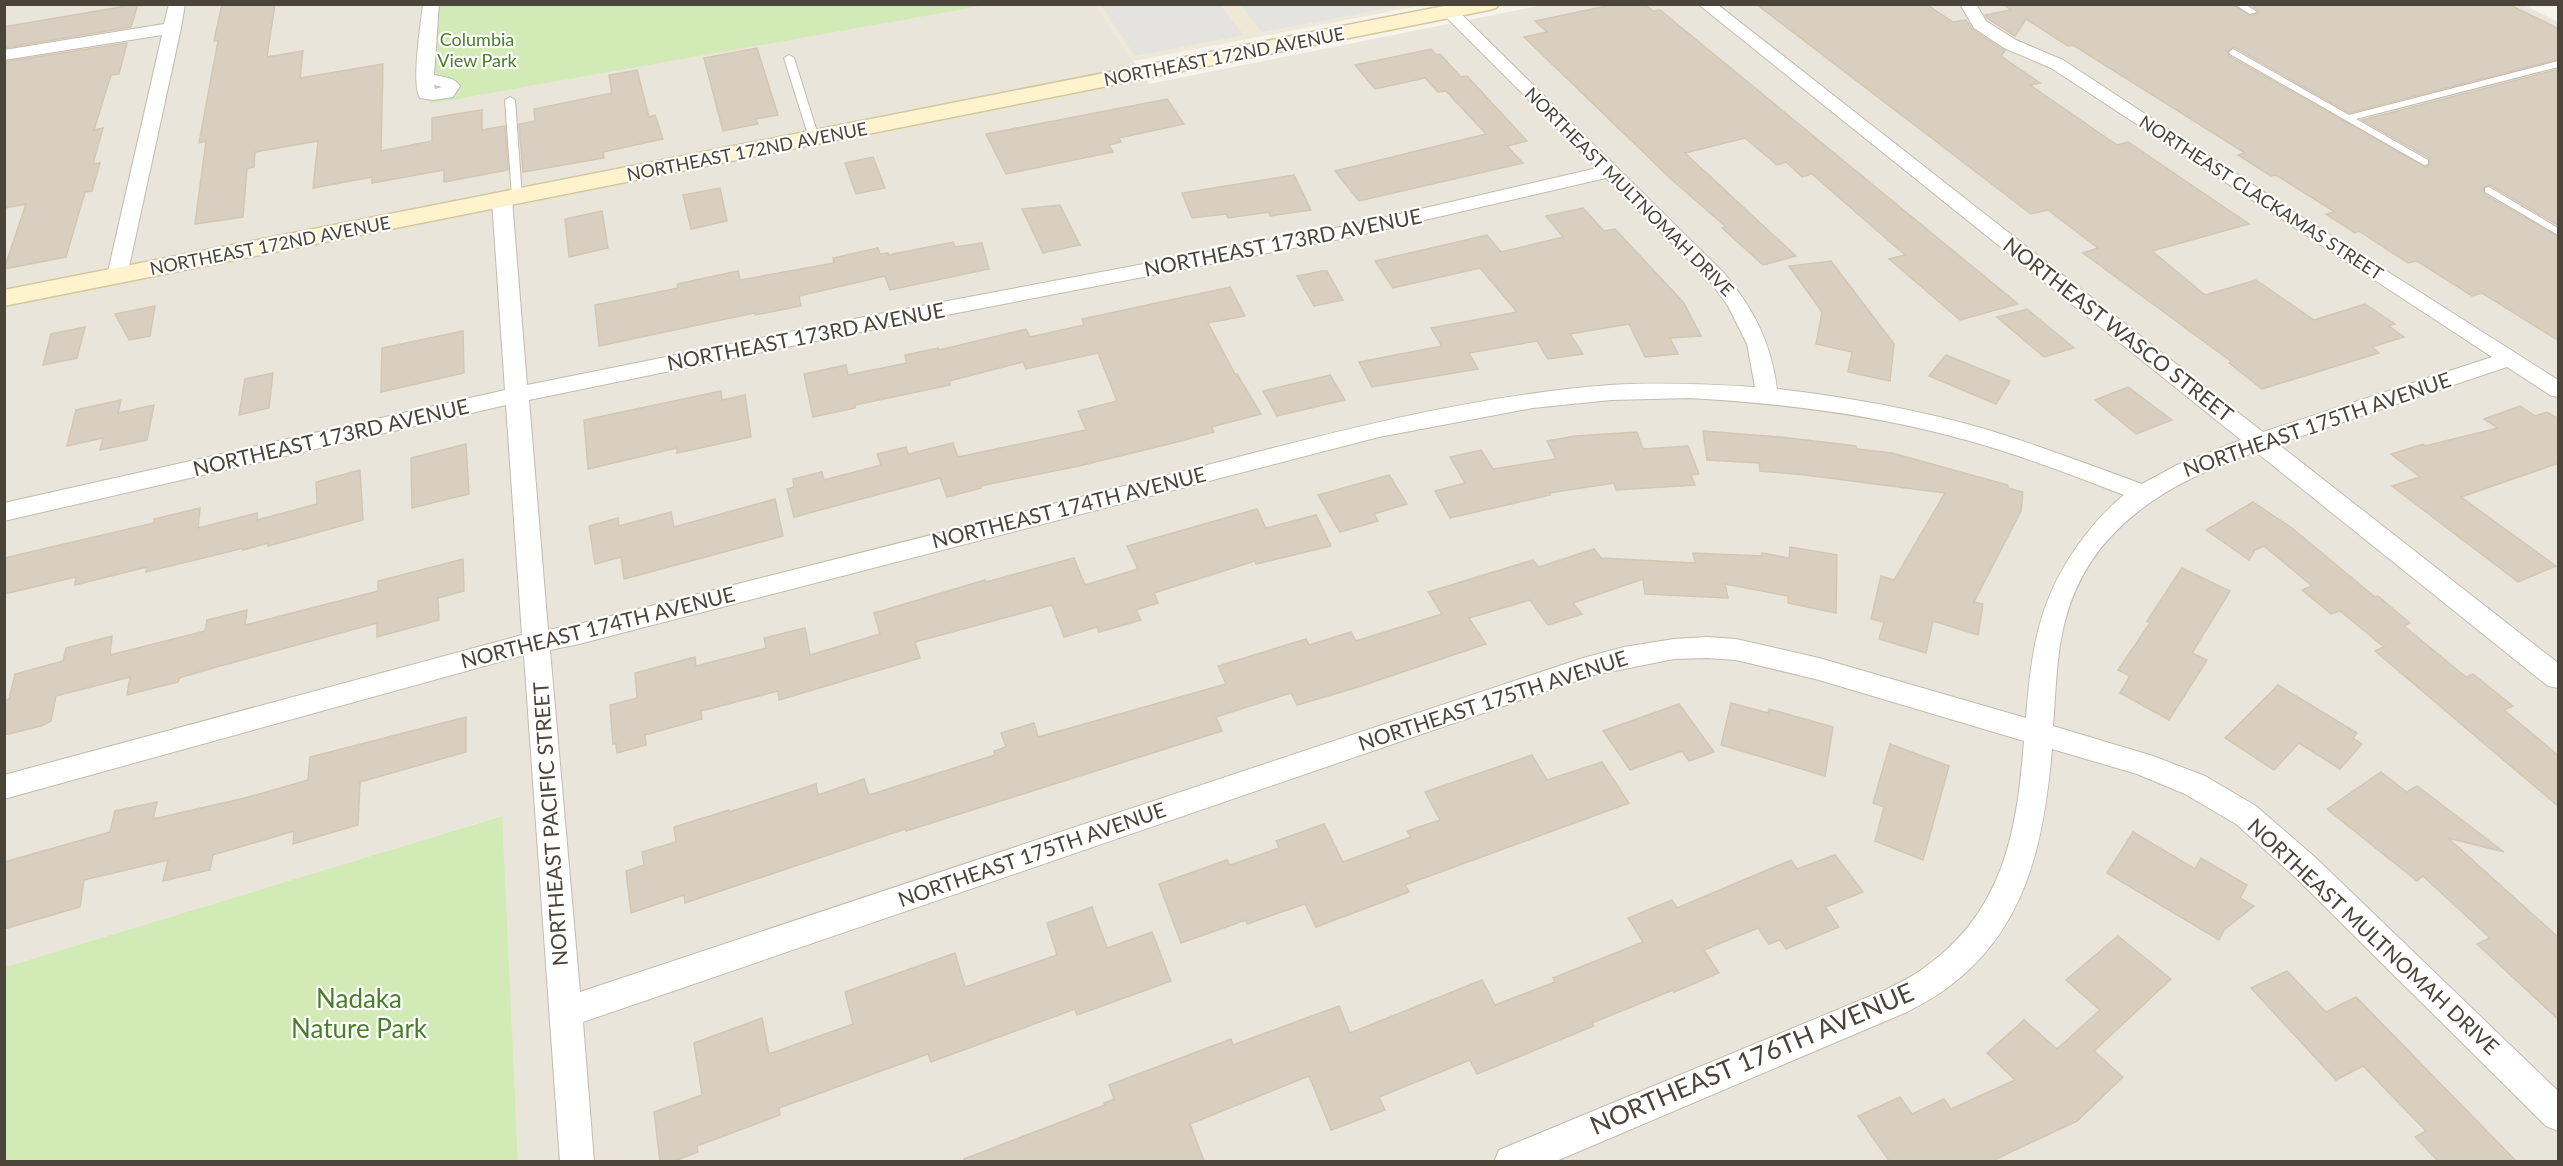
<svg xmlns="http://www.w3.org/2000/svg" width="2563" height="1166" font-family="Lato,sans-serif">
	<rect width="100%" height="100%" fill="#f6f3ec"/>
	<!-- residential -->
	<path fill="#eae5da" d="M986,4L1096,5L1149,84L1548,4H2522L2558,22V1161H518L501,816L5,967V5H448L429,8L430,104Z"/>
	<!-- education -->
	<path fill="#efe8d6" d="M1096,5H1424L1134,61Z"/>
	<!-- green -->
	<g fill="#d2eab5">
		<path d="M448,4L986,5L430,104L429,8Z"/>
		<path d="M502,816L518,1161H5V967Z"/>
	</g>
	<!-- parking -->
	<g fill="#e5e3e0">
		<path d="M1101,5H1220L1244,35L1135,56Z"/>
		<path d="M1240,5H1405L1262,32Z"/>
	</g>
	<!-- building -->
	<g fill="#d8cfc1" stroke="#d3c7b4" stroke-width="1.5">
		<path d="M138,4L131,27L4,48V27Z"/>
		<path d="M222,4H275L267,57L303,51L300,78L383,64L381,151L432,141V118L482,110V130L505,126L508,170L444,182V170L372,183V177L313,188L318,141L255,152L254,167L247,169L243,217L195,224L206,141L199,143L218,41H214Z"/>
		<path d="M1616,4H1645L1653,11L1660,10L2018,304L1960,320L1889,259L1905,255L1812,174L1802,177L1786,162L1777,165L1745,138L1685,153L1796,256L1763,265L1722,228L1726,227L1671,179L1524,37L1547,32L1535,21Z"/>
		<path d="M1756,4H1926L1953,22L1966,20L1973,30L2005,51L2001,56L2040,83L2030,85L2117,145L2128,142L2249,224L2152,251L2205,295L2256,280L2314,320L2365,304L2395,324L2389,326L2404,337L2372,347L2379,353L2262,389L2229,363L2232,362L2083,253L2098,248L2048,210L2031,214Z"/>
		<path d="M2003,4H2232L2251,16L2259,12L2250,4H2508L2559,29V59L2349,113L2234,47L2227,51L2229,56L2425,167L2430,165L2429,158L2362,120L2559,69V226L2490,185L2483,188L2484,194L2559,237V341L2482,293L2472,296L2417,261L2408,263L2359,231L2355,233L2326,214L2335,212L2276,175L2271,176L2238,155L2245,153L2073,45L2068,46L2026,19L2015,36L1988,19L1985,15L2011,10Z"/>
		<path d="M127,43L119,74L111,75L94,130L103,128L93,164L100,163L92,191L85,192L66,257L4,269L26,204L4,208V62Z"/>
		<path d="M757,48L778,115L756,119L758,124L723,131L704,58Z"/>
		<path d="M1431,49L1436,55L1440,54L1461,77L1467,76L1527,141L1507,146L1523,163L1359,201L1335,171L1486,134L1446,91L1438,92L1425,78L1375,89L1355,65Z"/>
		<path d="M637,70L649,117L655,115L663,139L603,152L604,158L523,172L519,124L535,121L534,109L612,93L609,75Z"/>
		<path d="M1167,99L1184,124L1119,138L1121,142L1109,145L1113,152L1006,174L986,134Z"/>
		<path d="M873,157L885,188L856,194L845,163Z"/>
		<path d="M1294,175L1311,210L1270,216L1269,212L1228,218L1226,214L1192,218L1182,193Z"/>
		<path d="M720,188L727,221L691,229L683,195Z"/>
		<path d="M1060,205L1080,245L1043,253L1022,209Z"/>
		<path d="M1583,208L1604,231L1615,229L1684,303L1701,336L1670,338L1678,354L1645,357L1629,324L1570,334L1583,354L1548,359L1537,341L1469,353L1478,369L1372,387L1359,362L1442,346L1431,328L1517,312L1480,268L1393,288L1375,261L1487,235L1501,252L1563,237L1546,216Z"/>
		<path d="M602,211L608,248L569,257L565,219Z"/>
		<path d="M953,242L955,247L982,243L989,269L890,290L885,276L799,296L801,306L755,315L754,313L599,346L595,305L678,288L677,284L738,271L740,280L834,263L833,258L878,248L880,254L888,253V255Z"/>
		<path d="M1831,261L1894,344L1890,381L1848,372L1852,352L1816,344L1822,312L1789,266Z"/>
		<path d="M1322,271H1327L1343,300L1314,306L1297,276Z"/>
		<path d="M1230,287L1245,316L1208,323L1235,374H1237L1261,414L1211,427L1214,432L1181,441L1079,466L980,486L981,488L947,497L940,478L794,517L787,489L794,487L793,479L822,472L824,480L881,465L877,454L906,447L908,454L953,443L958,457L1086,430L1078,411L1117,401L1098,353L1026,369L1023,362L949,381L950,385L855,405V408L813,417L804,374L846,365L848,375L907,363L905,355L938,348L939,350L1026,329L1030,337L1084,325L1082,319Z"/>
		<path d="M155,306L150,336L129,340L115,314Z"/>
		<path d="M2027,309L2074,348L2044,357L1997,317Z"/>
		<path d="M85,327L77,358L43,365L51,334Z"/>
		<path d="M463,331L464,373L381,392L382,348Z"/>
		<path d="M1946,355L2010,381L1996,404L1929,376Z"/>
		<path d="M273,373L269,408L239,415L245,379Z"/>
		<path d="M1330,375L1345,400L1277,416L1263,391Z"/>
		<path d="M2128,387L2172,420L2136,434L2095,400Z"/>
		<path d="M721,391L722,400L745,395L751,437L677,453V448L588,469L584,420Z"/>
		<path d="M121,400L118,413L154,405L147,440L100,450L103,438L67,446L76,410Z"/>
		<path d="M2520,406L2535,416L2547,412L2559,419V463L2461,497L2556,566L2518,582L2392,486L2420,477L2391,454L2423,444L2425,446L2498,428L2484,419Z"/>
		<path d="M1703,431L1781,437L1856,446L1857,449L1892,453L2008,485V488L2023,492L2021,511L1974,602L1983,604L1978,635L1933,621L1926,653L1879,639L1884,622L1871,619L1881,576L1894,580L1945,493L1805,475L1760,471L1759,463L1707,460Z"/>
		<path d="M1637,432L1643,449L1688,446L1699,474L1691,475L1695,485L1616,490L1614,483L1549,493L1550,495L1450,518L1435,491L1465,483L1450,457L1481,450L1493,469L1556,459L1547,441L1575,436Z"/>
		<path d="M466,444L469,494L412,508L411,458Z"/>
		<path d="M360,470L363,520L268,546V543L243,550L244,548L146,572L147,567L75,585L76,577L4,594V558L154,523V519L200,508L198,528L257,513V520L317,504L316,482Z"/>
		<path d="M1389,475L1407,504L1374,514L1378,521L1340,532L1318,495Z"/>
		<path d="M775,499L783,536L624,579L621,557L595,564L589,526L618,518L619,526L671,512L674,527Z"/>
		<path d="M2253,502L2292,528L2375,597L2378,596L2410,623L2404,626L2466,677L2473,674L2513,706L2504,710L2559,756V807L2375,651L2384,647L2340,611L2331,614L2302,590L2312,586L2264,546L2255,550L2249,560L2206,530Z"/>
		<path d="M1257,509L1266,528L1316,515L1331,546L1256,564L1255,561L1154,593L1158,603L1136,610L1141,620L1099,632L1097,627L1064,637L1052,605L915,642L920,658L779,700L778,691L701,711L702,719L645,735L646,745L617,753L616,743L613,744L610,705L637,698L635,673L695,657L696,666L766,648L764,638L805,628L810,655L880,634L874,613L985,580L986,582L1074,558L1085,585L1138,569L1127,546Z"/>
		<path d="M1790,547L1837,555L1836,613L1788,603V596L1725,584L1728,598L1645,594L1643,579L1573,603L1582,614L1548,625L1530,600L1469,618L1486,644L1355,688L1297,705L1291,693L1216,717L1222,731L906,831L905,829L685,903L684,895L631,913L626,871L644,865L642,852L676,842L674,827L729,810V812L816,784L818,795L864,779L869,795L995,755L994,751L1006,747L1001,733L1034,723L1038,737L1226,684L1218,666L1306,639L1309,645L1351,632L1356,641L1442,614L1428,592L1533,560L1539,567L1594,549L1601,558L1695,563L1693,553L1762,556V553L1789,558Z"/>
		<path d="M463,559L464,591L438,598L439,620L377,637V623L213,668L179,678L178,682L127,695L130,677L56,696L51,721L41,726L4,735V700L9,699L15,674L63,661L66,648L112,636L110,655L205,631L207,620L247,610L245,625L378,591V581Z"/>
		<path d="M2182,568L2230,591L2192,653L2207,660L2169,720L2120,693L2130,676L2118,670L2150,623L2147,621Z"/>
		<path d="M2278,685L2357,733L2353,738L2362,744L2340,769L2299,743L2274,770L2225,738Z"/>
		<path d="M1731,703L1768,713L1769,709L1833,727L1825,776L1721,745Z"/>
		<path d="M1679,704L1714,752L1689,761L1682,751L1630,770L1603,731Z"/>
		<path d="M466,717V752L360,782L358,825L293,844L294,831L213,855L210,870L163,881L168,860L84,880L80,907L4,929V862L110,832L115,811L157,802L153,819L245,798L308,780L310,757Z"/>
		<path d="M1890,744L1949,766L1923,860L1875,841L1884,807L1873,803Z"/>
		<path d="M1532,755L1547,780L1602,762L1629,803L1405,885L1409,892L1316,927L1305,904L1247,924L1246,920L1181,943L1159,884L1227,860L1230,865L1279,848L1276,841L1324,824L1343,862L1411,837L1407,831L1440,820L1425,792Z"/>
		<path d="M2381,772L2407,792L2417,786L2504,852L2448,838L2559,938V1020L2477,944L2490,938L2423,876L2417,881L2327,809Z"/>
		<path d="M2133,832L2195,869L2201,858L2247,885L2240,898L2254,906L2224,930L2219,940L2107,873Z"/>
		<path d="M1835,855L1863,892L1825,907L1839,927L1786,949L1780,940L1769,944L1758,928L1704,950L1719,973L1674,992L1673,990L1592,1023L1594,1026L1477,1074L1470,1060L1379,1097L1385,1110L1331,1130L1309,1076L1190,1124L1204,1161H964V1159L1105,1105L1104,1103L1114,1099L1109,1085L1231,1039L1233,1045L1339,1006L1350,1033L1482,980L1495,1005L1555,982L1553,978L1643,942L1628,918L1672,900L1677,908L1791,860L1797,869Z"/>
		<path d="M1092,907L1107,948L1152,932L1171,981L1077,1015L1075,1009L931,1062L928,1054L779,1108L780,1115L697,1146L698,1152L674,1161H660L654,1112L702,1095L694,1043L762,1018L769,1054L853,1024L845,992L955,953L965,987L1057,955L1047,923Z"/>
		<path d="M2118,936L2171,979L2094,1051L2123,1077L2077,1121L1992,1161H1889L1858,1116L1900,1097L1912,1114L1944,1099L1951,1109L2015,1080L1987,1053L2024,1020L2057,1049L2100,1010L2066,980Z"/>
		<path d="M2287,971L2326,1012L2356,997L2516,1161H2438L2415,1137L2426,1131L2363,1066L2336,1080L2251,988Z"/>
	</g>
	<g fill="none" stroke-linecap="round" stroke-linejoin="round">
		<!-- lane casing -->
		<g stroke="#c2bbae" stroke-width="2">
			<g id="lane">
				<path d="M2234,4H2245L2257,12L2250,14Z"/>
				<path d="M2233,49L2349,115L2558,61V67L2356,119L2428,160V164L2424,165L2230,54L2229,52Z"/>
				<path d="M789,55L794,58L819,138L817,140L809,138L784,58Z"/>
				<path d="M510,97L515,100L522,197L517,200L512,197L505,100Z"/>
				<path d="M2489,187L2558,228V235L2485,192V188Z"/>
			</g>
		</g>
		<!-- street casing -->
		<g stroke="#c2bbae" stroke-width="2">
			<g id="street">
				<path d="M169,4H185L181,28L127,276L124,280L117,282L110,280L107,276L162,35L4,60V50L164,24Z"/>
				<path d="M423,4H439L434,75C444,77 454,77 460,86L453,97L433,100L420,98C411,84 421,23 423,4ZM434,85L442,87L435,89Z"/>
				<path d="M1698,4H1717L2263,432L2492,357L2051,68L2004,48L1974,28L1960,4H1976L1986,21L2016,40L2063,60L2294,212L2558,380V397L2550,395L2507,367L2278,444L2558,663V688L2548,686L2256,452C2170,481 2089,527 2065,621C2056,655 2056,691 2053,726L2153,756L2205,776L2256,806L2317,859L2558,1091V1131L2546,1126L2295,877L2236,824L2185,794L2137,774L2052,749C2044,843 2026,933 1943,991C1932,999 1919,1005 1907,1012L1554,1162H1494L1499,1150L1885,990C1897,984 1910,978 1921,970C2003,914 2017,833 2024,741L1819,680L1736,660L1707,658L1674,659L1594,675L583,1022L594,1162H560L524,655L4,799V775L522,635L506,405L4,521V503L505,390L492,200L495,196H509L512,200L527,385L889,312L1356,224L1597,168L1444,15L1442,12L1444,9H1456L1723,272C1753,308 1771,342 1777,389C1848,397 1917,410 1985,429C2038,445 2090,465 2142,484L2177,465L2241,440ZM1606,178L1709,280L1728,306L1747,344L1755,387C1706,384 1658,382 1610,385C1452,397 1300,442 1148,480C958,528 769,576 579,624L548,630L529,400L889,326L1356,236ZM1690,398C1777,403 1862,413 1947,435C2008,450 2066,473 2124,495C2105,510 2092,526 2078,545C2038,601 2031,652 2026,718L1819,658L1736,639L1707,637L1674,639L1624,647L1583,658L580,992L550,650L579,644L1379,437L1533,408L1611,400Z"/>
			</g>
		</g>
		<!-- secondary casing -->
		<g stroke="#d6c79b" stroke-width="3">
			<path id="secondary" d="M1454,4H1499L1496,8L1489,10L4,306V290Z"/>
		</g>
		<!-- lane -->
		<use href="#lane" fill="#fff" fill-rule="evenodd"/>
		<!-- street -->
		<use href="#street" fill="#fff" fill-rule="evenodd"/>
		<!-- secondary -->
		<use href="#secondary" fill="#fff3cd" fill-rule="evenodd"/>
	</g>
	<g text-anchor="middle" stroke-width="4.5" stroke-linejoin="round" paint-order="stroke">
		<!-- far-park labels -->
		<g font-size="18" fill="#4a7f2a" stroke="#fff">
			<text x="477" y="46">Columbia<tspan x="477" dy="21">View Park</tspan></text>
		</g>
		<!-- far-street labels -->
		<g font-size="18" fill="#4b4439" stroke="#fff">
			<text transform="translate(1224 57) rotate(-11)" y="6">NORTHEAST 172ND AVENUE</text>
			<text transform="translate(747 152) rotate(-11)" y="6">NORTHEAST 172ND AVENUE</text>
			<text transform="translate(1629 192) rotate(45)" y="6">NORTHEAST MULTNOMAH DRIVE</text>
			<text transform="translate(2261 198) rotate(33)" y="6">NORTHEAST CLACKAMAS STREET</text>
			<text transform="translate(270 246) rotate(-11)" y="6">NORTHEAST 172ND AVENUE</text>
		</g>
		<!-- street labels -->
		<g font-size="21" fill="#4b4439" stroke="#fff">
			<text transform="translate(1283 243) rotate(-11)" y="7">NORTHEAST 173RD AVENUE</text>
			<text transform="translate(2118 330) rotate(38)" y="7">NORTHEAST WASCO STREET</text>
			<text transform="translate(806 337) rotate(-11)" y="7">NORTHEAST 173RD AVENUE</text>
			<text transform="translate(2317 425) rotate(-19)" y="7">NORTHEAST 175TH AVENUE</text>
			<text transform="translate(331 438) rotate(-13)" y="7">NORTHEAST 173RD AVENUE</text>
			<text transform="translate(1069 508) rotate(-14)" y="7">NORTHEAST 174TH AVENUE</text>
			<text transform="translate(598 628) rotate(-14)" y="7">NORTHEAST 174TH AVENUE</text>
			<text transform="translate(1493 701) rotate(-18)" y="7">NORTHEAST 175TH AVENUE</text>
			<text transform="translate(551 824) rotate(-94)" y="7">NORTHEAST PACIFIC STREET</text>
			<text transform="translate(1032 855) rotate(-19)" y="7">NORTHEAST 175TH AVENUE</text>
			<text transform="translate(2373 937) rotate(43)" y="7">NORTHEAST MULTNOMAH DRIVE</text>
		</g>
		<!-- near-park labels -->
		<g font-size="26" fill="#4a7f2a" stroke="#fff">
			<text x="359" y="1008">Nadaka<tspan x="359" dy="30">Nature Park</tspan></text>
		</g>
		<!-- near-street labels -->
		<g font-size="26" fill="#4b4439" stroke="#fff">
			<text transform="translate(1752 1059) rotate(-23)" y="9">NORTHEAST 176TH AVENUE</text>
		</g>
	</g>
	<!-- border -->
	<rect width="2563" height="1166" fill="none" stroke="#4b4439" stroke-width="12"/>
</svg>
